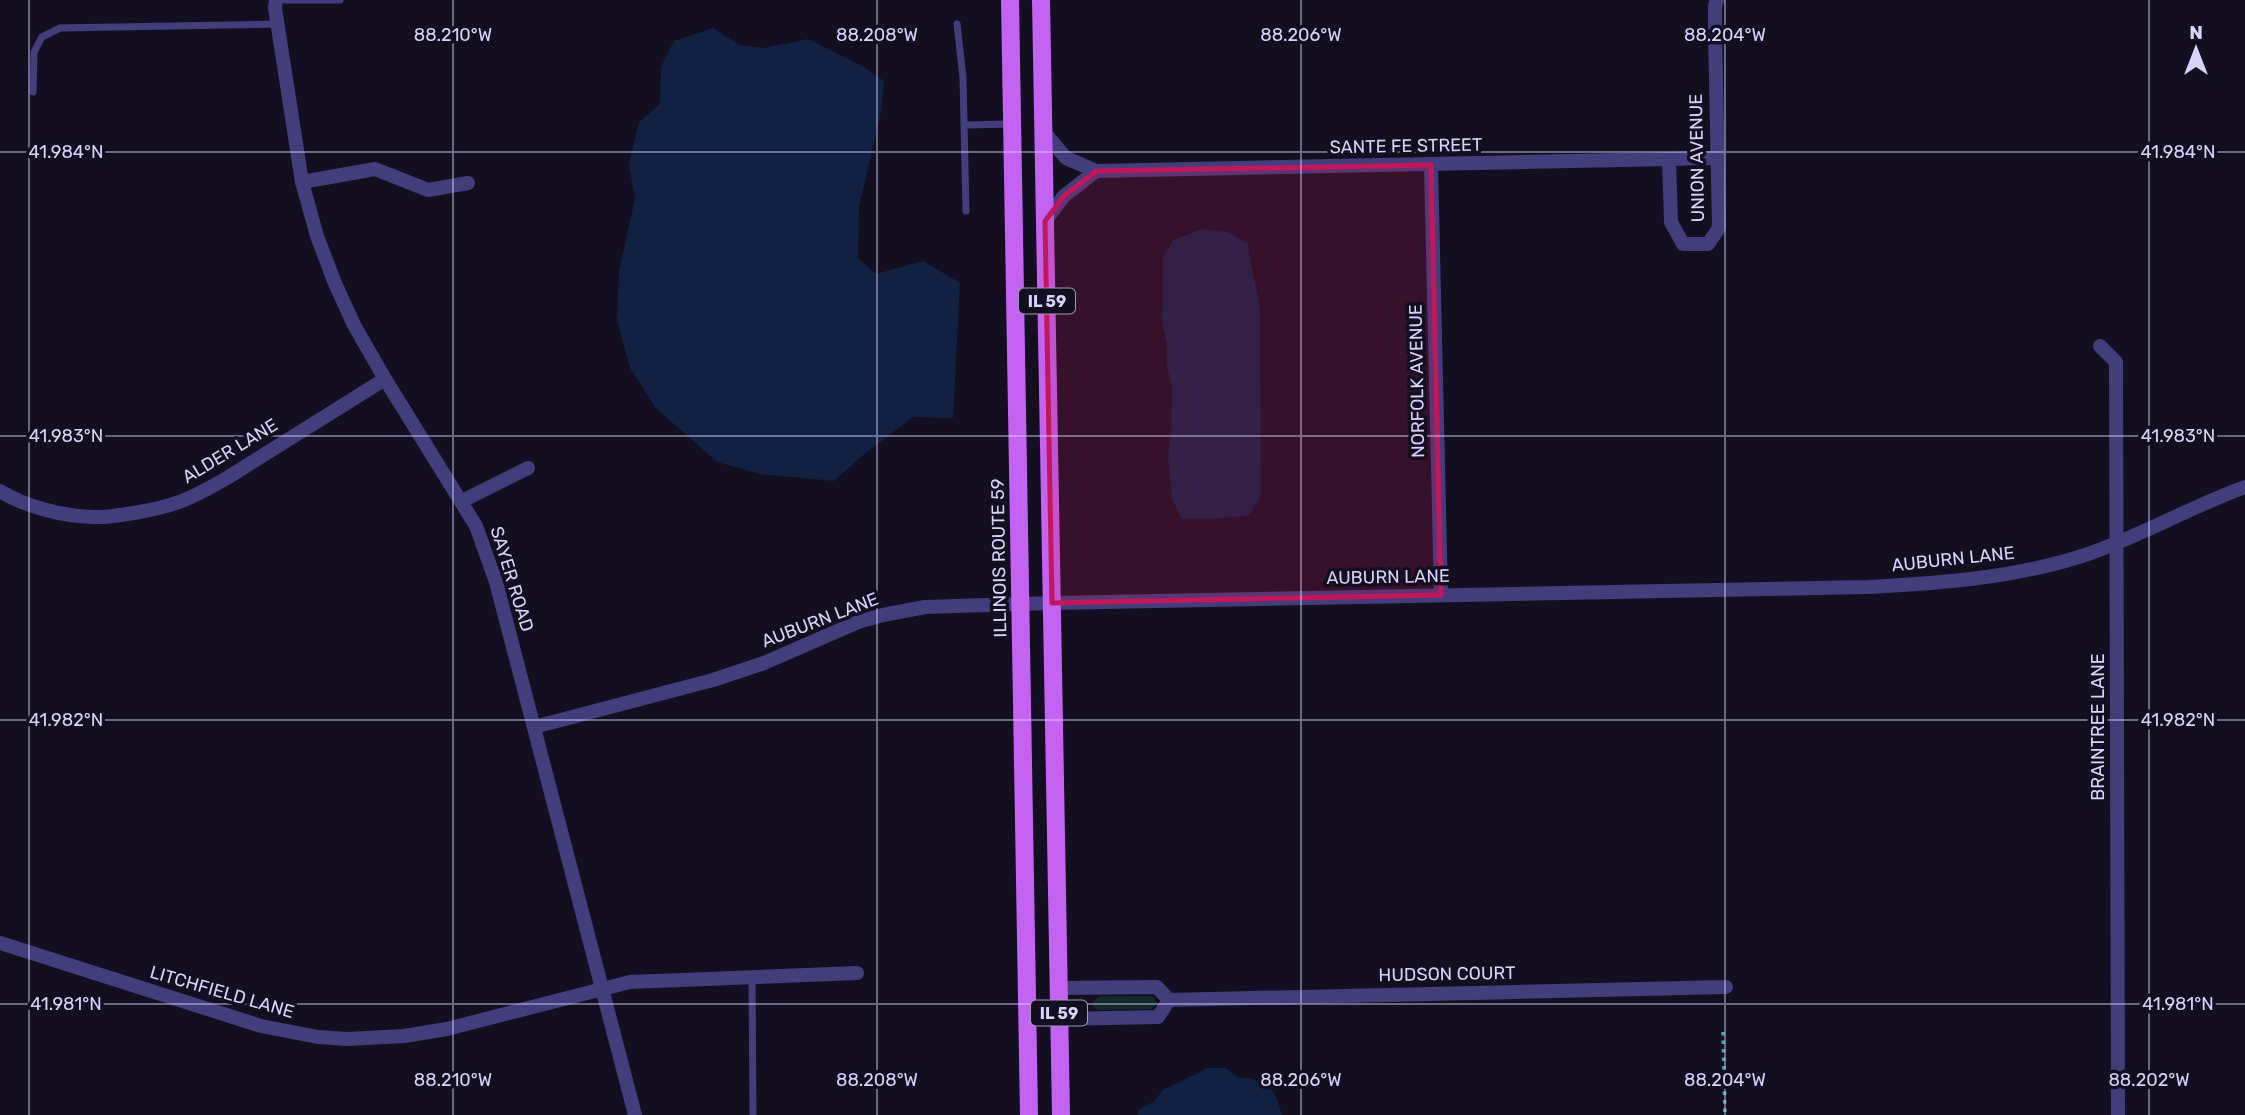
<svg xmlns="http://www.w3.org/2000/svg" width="2245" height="1115" font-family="Rubik,sans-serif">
	<rect width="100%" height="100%" fill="#130f20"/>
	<!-- green -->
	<path fill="#122929" d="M1100,996H1152L1157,1002L1155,1006L1151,1009L1098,1010L1093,1006V1001Z"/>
	<!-- water -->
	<g fill="#112141">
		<path d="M713,28L739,45L764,48L808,39L862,66L884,81L881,112L859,207L858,258L876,274L923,261L960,283L953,418L913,417L863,455L834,481L760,474L717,462L656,408L630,368L617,320L619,271L635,199L629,164L639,122L660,104L661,67L674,41Z"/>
		<path d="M1202,229L1228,232L1248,244C1250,267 1258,289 1260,313L1261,495L1250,515L1225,518L1182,519L1172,499L1168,456L1171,434L1172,388L1167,367V344L1162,322L1163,257L1173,240Z"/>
		<path d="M1208,1068H1225L1238,1077L1253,1079L1268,1086L1277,1098L1282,1115H1138V1110L1153,1102L1163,1090Z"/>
	</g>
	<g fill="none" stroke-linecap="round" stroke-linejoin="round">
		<!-- path -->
		<path stroke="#38a9a8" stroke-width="3.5" stroke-dasharray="3.5 5" stroke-linecap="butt" d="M1723,1032L1725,1115"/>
		<!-- service -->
		<g stroke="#433e7b" stroke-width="7">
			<path d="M285,0H340"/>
			<path d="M957,24L963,78L966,211"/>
			<path d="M33,92L34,52L42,37L60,28L277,24"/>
			<path d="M965,125L1011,124"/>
			<path d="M752,977L753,1115"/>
		</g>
		<!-- minor -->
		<g stroke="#433e7b" stroke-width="14">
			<path d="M276,0L275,8L302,182L317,236L334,281L354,325L385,379L476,526L496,582L635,1115"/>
			<path d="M1044,132L1066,158L1096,171L1717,158"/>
			<path d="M1669,160L1671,222L1683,244H1708L1719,228L1715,31V6L1717,0"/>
			<path d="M1431,165L1441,595"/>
			<path d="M302,182L375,169L428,190L468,183"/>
			<path d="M1045,221L1064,196L1096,171"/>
			<path d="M2100,346L2116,362L2118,1115"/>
			<path d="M0,491C26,507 62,516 93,517C112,518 161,509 179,502C196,496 211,487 227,478L385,379"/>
			<path d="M462,501L528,468"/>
			<path d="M534,727L713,680L764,663L858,622L883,615L925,607L1052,603L1869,587C1941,583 2013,578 2082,556C2138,538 2189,507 2245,487"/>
			<path d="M0,943L261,1026L318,1037L347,1039L404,1036L447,1029L630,982L857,973"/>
			<path d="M1059,988L1157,987L1169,1000"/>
			<path d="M1169,1000L1726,987"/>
			<path d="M1059,1019L1158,1017L1169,1000"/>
		</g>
		<!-- primary -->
		<g stroke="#c462f2" stroke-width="18">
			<path d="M1010,0L1029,1115"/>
			<path d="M1041,0L1061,1115"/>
		</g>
	</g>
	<!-- marked area -->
	<path fill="#c2185b" fill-opacity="0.2" stroke="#c2185b" stroke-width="5" stroke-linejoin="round" d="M1431,165L1441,595L1052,603L1045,221L1064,196L1096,171Z"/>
	<!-- ticks -->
	<path fill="none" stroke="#d9d2fb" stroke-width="2" stroke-opacity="0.45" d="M29,0V1115M453,0V1115M877,0V1115M1301,0V1115M1725,0V1115M2149,0V1115M0,152H2245M0,436H2245M0,720H2245M0,1004H2245"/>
	<g text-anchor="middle" stroke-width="7" stroke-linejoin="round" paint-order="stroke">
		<!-- shield labels -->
		<g fill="#130f20" stroke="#9e98b9" stroke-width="2">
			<rect x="1019" y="288.5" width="56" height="25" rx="5"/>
			<rect x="1031" y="1000.5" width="56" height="25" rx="5"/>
		</g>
		<g font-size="16" font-weight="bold" fill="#d9d2fb">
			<text x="1047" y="307">IL 59</text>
			<text x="1059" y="1019">IL 59</text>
		</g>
		<!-- street labels -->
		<g font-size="18" fill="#d9d2fb" stroke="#130f20">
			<text transform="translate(1406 146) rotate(-1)" y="6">SANTE FE STREET</text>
			<text transform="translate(1697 158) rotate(-91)" y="6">UNION AVENUE</text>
			<text transform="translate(1417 381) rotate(-91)" y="6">NORFOLK AVENUE</text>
			<text transform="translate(230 451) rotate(-31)" y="6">ALDER LANE</text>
			<text transform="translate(999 558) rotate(-91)" y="6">ILLINOIS ROUTE 59</text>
			<text transform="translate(1953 559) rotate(-6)" y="6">AUBURN LANE</text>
			<text transform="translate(1388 577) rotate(-1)" y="6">AUBURN LANE</text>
			<text transform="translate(512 579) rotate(73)" y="6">SAYER ROAD</text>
			<text transform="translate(820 620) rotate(-21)" y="6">AUBURN LANE</text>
			<text transform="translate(2098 727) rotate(-90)" y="6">BRAINTREE LANE</text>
			<text transform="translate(1447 974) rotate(-1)" y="6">HUDSON COURT</text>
			<text transform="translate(222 992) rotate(16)" y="6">LITCHFIELD LANE</text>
		</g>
	</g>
	<g font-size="18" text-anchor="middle" fill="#d9d2fb" stroke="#130f20" stroke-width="7" stroke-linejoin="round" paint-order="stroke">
		<text x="453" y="41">88.210°W</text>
		<text x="877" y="41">88.208°W</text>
		<text x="1301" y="41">88.206°W</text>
		<text x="1725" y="41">88.204°W</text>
		<text x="66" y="158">41.984°N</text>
		<text x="2178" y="158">41.984°N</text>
		<text x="66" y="442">41.983°N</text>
		<text x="2178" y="442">41.983°N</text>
		<text x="66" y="726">41.982°N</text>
		<text x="2178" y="726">41.982°N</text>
		<text x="66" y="1010">41.981°N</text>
		<text x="2178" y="1010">41.981°N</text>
		<text x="453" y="1086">88.210°W</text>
		<text x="877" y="1086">88.208°W</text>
		<text x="1301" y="1086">88.206°W</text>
		<text x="1725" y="1086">88.204°W</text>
		<text x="2149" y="1086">88.202°W</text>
	</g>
	<!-- north arrow -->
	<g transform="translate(2196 49)" stroke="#130f20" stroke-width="5" paint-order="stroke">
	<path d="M0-5L12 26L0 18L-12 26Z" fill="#d9d2fb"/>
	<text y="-10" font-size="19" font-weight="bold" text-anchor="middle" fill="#d9d2fb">N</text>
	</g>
</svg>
